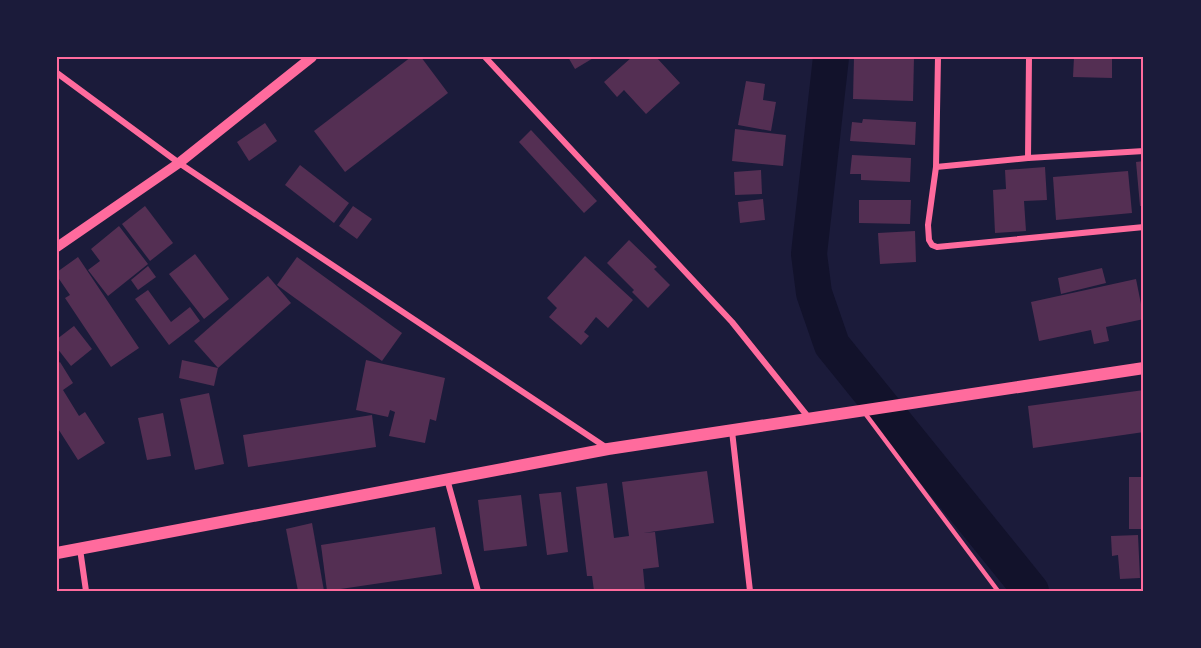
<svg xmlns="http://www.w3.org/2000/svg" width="1201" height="648" font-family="Georgia,serif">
	<rect width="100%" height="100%" fill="#1b1b3a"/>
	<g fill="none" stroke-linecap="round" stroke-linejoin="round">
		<!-- river -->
		<path stroke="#12122b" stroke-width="36" d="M831,57L809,254L814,293L832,345L1031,591"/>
	</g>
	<!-- building -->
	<g fill="#542f53">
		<path d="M411,57H421L448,93L345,172L314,131Z"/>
		<path d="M568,57H595L575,69Z"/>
		<path d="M632,57H656L680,83L646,114L624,90L617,97L604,82Z"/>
		<path d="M854,57H914L913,101L853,99Z"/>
		<path d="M1074,57H1112V78L1073,77Z"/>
		<path d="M746,81L765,84L763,100L776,102L771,131L738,125Z"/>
		<path d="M863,119L916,122L915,145L850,141L852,122L862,123Z"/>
		<path d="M265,123L277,141L249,161L237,142Z"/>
		<path d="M735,129L786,135L783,166L732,161Z"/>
		<path d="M531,130L597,201L584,213L519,142Z"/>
		<path d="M852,155L911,158L910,182L861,180V174H850Z"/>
		<path d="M1144,161V206H1140L1136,162Z"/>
		<path d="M300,165L349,203L334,223L285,185Z"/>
		<path d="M1045,167L1047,200L1024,201L1026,231L995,233L993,190L1006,189L1005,170Z"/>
		<path d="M761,170L762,194L735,195L734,172Z"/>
		<path d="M1128,171L1132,213L1056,220L1053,177Z"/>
		<path d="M763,199L765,220L740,223L738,202Z"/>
		<path d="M859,200H911L910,224L859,223Z"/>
		<path d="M145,206L173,243L150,261L122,224Z"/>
		<path d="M353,206L372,219L357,239L339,226Z"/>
		<path d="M119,226L148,264L108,296L88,270L100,261L91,249Z"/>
		<path d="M915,231L916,262L880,264L878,233Z"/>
		<path d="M629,240L657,267L654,269L670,285L648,308L632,292L634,290L607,263Z"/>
		<path d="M195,254L229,299L204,319L169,274Z"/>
		<path d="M585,256L633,300L608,328L596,317L584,332L589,336L581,345L549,317L557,308L547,298Z"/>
		<path d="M78,257L139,348L111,367L65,298L70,295L57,276V272Z"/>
		<path d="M297,257L402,333L382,361L277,285Z"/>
		<path d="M148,266L156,277L138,290L131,280Z"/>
		<path d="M1102,268L1106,283L1061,294L1058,278Z"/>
		<path d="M268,276L291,303L218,368L194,341Z"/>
		<path d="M1136,279L1144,319L1106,327L1109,341L1094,344L1091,330L1039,341L1031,302Z"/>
		<path d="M148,290L171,322L190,307L200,321L169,345L135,299Z"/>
		<path d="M74,326L92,349L71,366L57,348V339Z"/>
		<path d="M182,360L218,368L214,386L179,378Z"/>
		<path d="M366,360L445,378L436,421L430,419L425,443L389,436L395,412L390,410L388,417L356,410Z"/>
		<path d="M60,362L73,383L63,390L79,416L85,412L105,443L78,460L57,427V364Z"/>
		<path d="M1144,390V432L1033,448L1028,406Z"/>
		<path d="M209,393L224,464L195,470L180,399Z"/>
		<path d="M163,413L171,456L147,460L138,418Z"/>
		<path d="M372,415L376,447L248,467L243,435Z"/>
		<path d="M707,471L714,523L643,533L655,532L659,567L643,569L645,591H594L592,576H587L576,487L607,483L614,538L629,536L622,482Z"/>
		<rect x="1129" y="477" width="15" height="52"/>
		<path d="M561,492L568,552L547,555L539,494Z"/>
		<path d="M521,495L527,546L484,551L478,500Z"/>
		<path d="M312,523L324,591H298L286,529Z"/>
		<path d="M435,527L442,574L327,591L321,545Z"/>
		<path d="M1138,535L1140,578L1120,579L1118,555L1112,556L1111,536Z"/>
	</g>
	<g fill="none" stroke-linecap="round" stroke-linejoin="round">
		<!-- service -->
		<path stroke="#ff6b9d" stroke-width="4.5" d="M864,412L998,591"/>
		<!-- minor -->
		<g stroke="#ff6b9d" stroke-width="6">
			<path d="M485,57L732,322L809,418"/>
			<path d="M938,57L936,167L1028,158L1144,151"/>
			<path d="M57,73L179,163L607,448"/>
			<path d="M1028,158L1029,57"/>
			<path d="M936,167L928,225L929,240L932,245L937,247L1144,227"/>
			<path d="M732,431L750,591"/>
			<path d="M447,479L478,591"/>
			<path d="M80,549L86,591"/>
		</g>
		<!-- tertiary -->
		<path stroke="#ff6b9d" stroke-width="10" d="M57,247L179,163L312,57"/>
		<!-- secondary -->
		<path stroke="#ff6b9d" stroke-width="12" d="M57,553L608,449L1144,368"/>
	</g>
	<!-- border -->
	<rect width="1201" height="648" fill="none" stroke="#1b1b3a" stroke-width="117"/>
	<rect x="58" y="58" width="1084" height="532" fill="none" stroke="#ff6b9d" stroke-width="2"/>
</svg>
